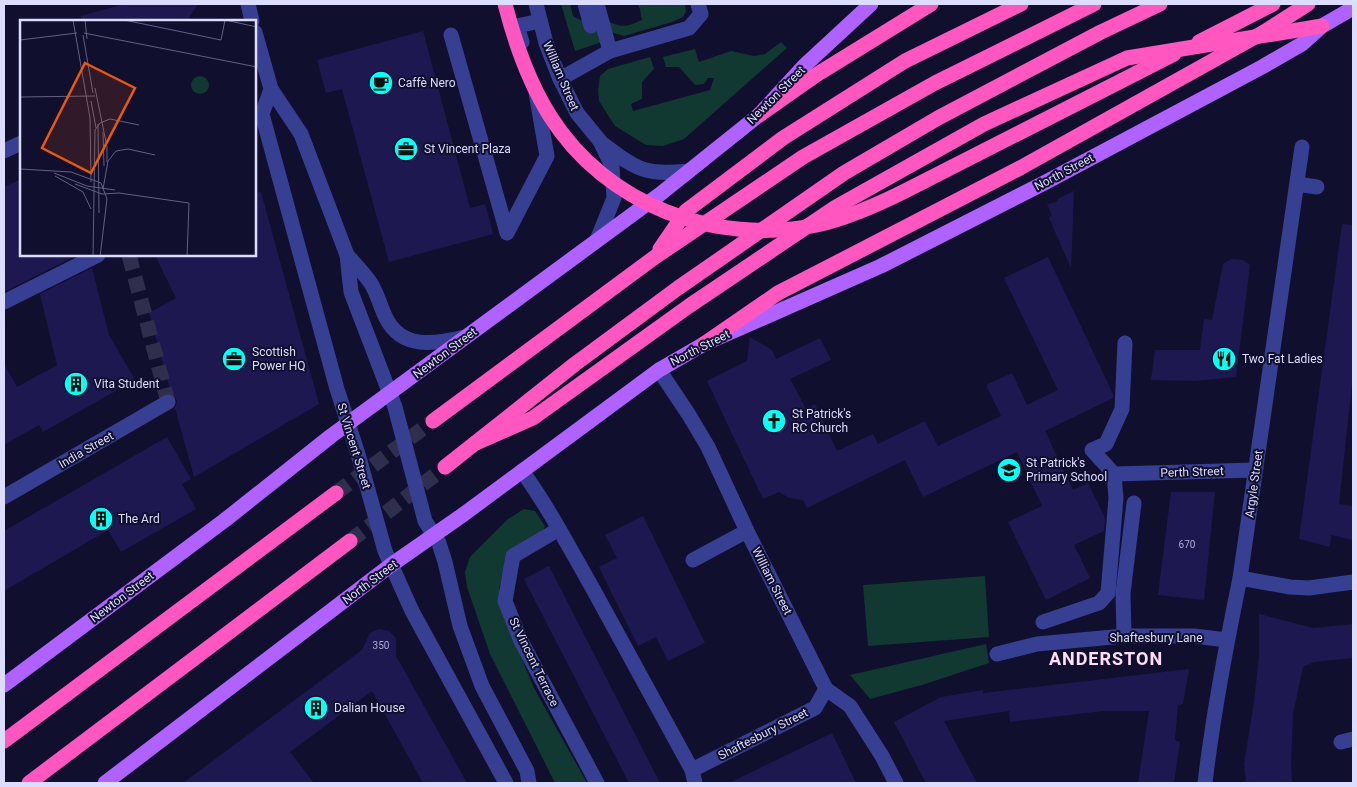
<svg xmlns="http://www.w3.org/2000/svg" width="1357" height="787" font-family="Roboto,sans-serif">
	<rect width="100%" height="100%" fill="#100f2e"/>
	<!-- green -->
	<g fill="#113831">
		<path d="M561,4H570L573,16L582,21L586,32L598,30L602,42L575,51Z"/>
		<path d="M637,4H685L686,11L683,17L672,22L624,36L611,32L607,21C623,28 626,27 642,20L640,9Z"/>
		<path d="M781,42L787,48L684,139L663,146L646,145L615,126L599,101L598,90L600,76L608,69L650,57L654,69L642,82V99L631,104L633,111L710,90L714,78H708L704,84L695,85L679,67H666L663,57L695,49L699,62L731,51L754,56L765,54Z"/>
		<path d="M524,509L535,511L545,526L542,533L508,555L499,588L503,614L534,688L587,783H555L490,654L467,587L465,572L470,557L508,519Z"/>
		<path d="M985,576L989,637L868,646L863,585Z"/>
		<path d="M986,644L989,663L922,685L870,699L850,675Z"/>
	</g>
	<!-- building -->
	<g fill="#1d1950">
		<path d="M124,4H198L187,21H81V16Z"/>
		<path d="M423,31L470,208L485,204L493,234L389,262L342,89L326,93L317,60Z"/>
		<path d="M21,179V255H77L4,292V187Z"/>
		<path d="M1074,191L1071,268L1049,218L1052,215L1047,204L1056,202L1059,198Z"/>
		<path d="M261,192L319,404L194,477L175,408L177,402L176,398L171,393L149,313L176,298L155,255H255V193Z"/>
		<path d="M1342,224L1353,225V374L1339,504L1353,506V540L1331,535L1330,547L1299,539Z"/>
		<path d="M1048,257L1113,394V398L1045,431L1073,490L1088,483L1105,518L1104,531L1074,545L1090,578L1046,600L1008,522L1042,506L1017,452L923,497L905,460L807,508L803,500L789,498L779,492L763,499L707,381L747,361L750,337L772,350L776,359L820,338L831,360L790,379L806,409L815,404L837,451L873,434L878,444L925,421L938,446L1001,416L986,385L1012,373L1027,405L1058,390L1004,278Z"/>
		<path d="M1231,259L1243,260L1250,265L1236,377L1195,381L1151,380L1155,350H1200L1204,319L1212,320L1223,264Z"/>
		<path d="M92,268L109,335L135,380L43,432L39,425L4,445V364L17,387L57,365L40,294Z"/>
		<path d="M167,437L191,479L182,484L196,509L121,552L108,530L4,591V531Z"/>
		<path d="M1171,492H1215L1204,600L1158,595Z"/>
		<path d="M643,516L705,643L668,661L656,637L638,646L599,567L617,558L605,535Z"/>
		<path d="M549,566L660,783H629L524,579Z"/>
		<path d="M1259,614L1313,628L1353,624V658L1314,662L1303,667L1293,714L1291,767L1292,783H1246L1244,764L1254,702L1259,656Z"/>
		<path d="M379,629L389,631L396,638V656L467,783H423L372,691L290,752L314,783H183L362,650L370,633Z"/>
		<path d="M1189,669L1183,704L1178,705L1175,740L1180,742L1174,783H1138L1149,711H1104L1010,722L1009,711L944,721L977,783H926L894,722L941,697L983,690V693Z"/>
		<path d="M832,733L856,783H729Z"/>
	</g>
	<g fill="none" stroke-linecap="round" stroke-linejoin="round">
		<!-- minor-tunnel -->
		<path stroke="#2e2e4d" stroke-width="15" stroke-dasharray="15 8" stroke-linecap="butt" d="M129,255L168,402"/>
		<!-- highway-tunnel -->
		<g stroke="#2e2e4d" stroke-width="15" stroke-dasharray="15 8" stroke-linecap="butt">
			<path d="M336,493L433,421"/>
			<path d="M350,541L445,467"/>
		</g>
		<!-- minor -->
		<g stroke="#363f91" stroke-width="15">
			<path d="M248,4L252,21"/>
			<path d="M536,4L546,43L560,79L577,113L600,141L612,166L614,198L597,240"/>
			<path d="M585,4L591,26"/>
			<path d="M597,4L610,51"/>
			<path d="M255,32L271,89L301,134L347,255L351,292L395,407L425,521L439,543L445,562L460,626L482,686L527,771L529,783"/>
			<path d="M451,35L507,233L547,156L536,93"/>
			<path d="M522,42L517,26L540,21"/>
			<path d="M560,79L610,51L689,28L701,14L698,4"/>
			<path d="M271,89L262,114L337,389L358,454L385,551L412,611L506,783"/>
			<path d="M603,144C615,153 632,167 646,170C660,174 675,172 689,171"/>
			<path d="M4,151L21,143"/>
			<path d="M1297,184L1317,187"/>
			<path d="M347,255C355,264 363,272 370,282C377,292 380,306 386,318C402,350 435,344 465,337"/>
			<path d="M4,302L98,255"/>
			<path d="M1125,343L1122,409L1106,444L1092,450L1114,474L1255,470"/>
			<path d="M659,370L689,415L708,447L747,531L826,689L850,706L882,756L896,783"/>
			<path d="M522,471C549,508 570,549 593,589C626,649 659,709 692,770L695,783"/>
			<path d="M4,497L168,402"/>
			<path d="M559,529L513,556L505,601L521,641L597,783"/>
			<path d="M693,560L747,531"/>
			<path d="M1240,578L1290,587L1309,588L1353,582"/>
			<path d="M1043,622L1099,603L1108,593L1116,498L1114,474"/>
			<path d="M1124,636L1123,593L1134,503"/>
			<path d="M997,654L1037,644L1124,636H1194L1227,640"/>
			<path d="M1341,742L1353,739"/>
			<path d="M692,770L815,708L826,689"/>
			<path d="M1205,783C1213,714 1226,646 1240,578L1302,147"/>
		</g>
		<!-- major -->
		<g stroke="#af62ff" stroke-width="15">
			<path d="M4,685L225,520L331,436L659,195L759,115L804,66L871,4"/>
			<path d="M105,783L391,565L464,514L659,370L704,344L881,266L1046,182L1262,67L1302,44L1322,26L1353,8"/>
		</g>
		<!-- highway -->
		<g stroke="#ff56bf" stroke-width="15">
			<path d="M505,4C515,43 528,81 550,116C606,205 715,246 817,225C848,218 877,205 905,191L1174,54"/>
			<path d="M1199,42L1273,4"/>
			<path d="M759,115L816,75L931,4"/>
			<path d="M660,249L686,211L783,138L905,61L1021,4"/>
			<path d="M704,344L778,293L1020,168L1264,32L1308,4"/>
			<path d="M433,421L655,257L803,157L935,83L1094,4"/>
			<path d="M474,444L533,418L689,306L836,207L984,124L1127,58L1322,26"/>
			<path d="M445,467L575,364L678,288L844,173L938,118L1101,32L1160,4"/>
			<path d="M4,741L336,493"/>
			<path d="M29,783L350,541"/>
		</g>
	</g>
	<!-- icons -->
	<defs>
		<g id="cafe-disc" transform="scale(1.25)"><circle r="9.5" fill="#07fff5" stroke="#100f2e"/><path d="M-5.5-4.5H6V0H3Q3 3.5 0 3.5H-2.5Q-5.5 3.5-5.5 0ZM3-3.2v2h1.7v-2ZM-6 4.5H4V6H-6Z" fill="#111"/></g>
		<g id="office-disc" transform="scale(1.25)"><circle r="9.5" fill="#07fff5" stroke="#100f2e"/><path d="M-6-3h4V-5.5h4V-3h4V5H-6ZM-1-4.5V-3h2v-1.5ZM-6 0V1H6V0Z" fill="#111"/></g>
		<g id="restaurant-disc" transform="scale(1.25)"><circle r="9.5" fill="#07fff5" stroke="#100f2e"/><path d="M-5-6h1v4h1v-4h1v4h1v-4h1v5L-1.5 .5V6h-2V.5L-5-1ZM5-6V6H3V1.5H1.5Q1.5-4 5-6Z" fill="#111"/></g>
		<g id="building-disc" transform="scale(1.25)"><circle r="9.5" fill="#07fff5" stroke="#100f2e"/><path d="M-4-6H4V6H1V3H-1V6H-4ZM-2.5-4.3h1.7v1.8h-1.7ZM.8-4.3h1.7v1.8H.8ZM-2.5-1h1.7V.8h-1.7ZM.8-1h1.7V.8H.8Z" fill="#111"/></g>
		<g id="church-disc" transform="scale(1.25)"><circle r="9.5" fill="#07fff5" stroke="#100f2e"/><path d="M-1.2-6h2.4v3.5h3.3v2.4h-3.3V6h-2.4V-.1h-3.3v-2.4h3.3Z" fill="#111"/></g>
		<g id="school-disc" transform="scale(1.25)"><circle r="9.5" fill="#07fff5" stroke="#100f2e"/><path d="M0-5L7-2L0 1L-7-2ZM-4 1L0 2.5L4 1V4Q0 6-4 4Z" fill="#111"/></g>
	</defs>
	<g fill-rule="evenodd">
		<use href="#cafe-disc" x="381" y="83"/>
		<use href="#office-disc" x="406" y="149"/>
		<use href="#office-disc" x="234" y="359"/>
		<use href="#restaurant-disc" x="1224" y="359"/>
		<use href="#building-disc" x="76" y="384"/>
		<use href="#church-disc" x="774" y="421"/>
		<use href="#school-disc" x="1009" y="470"/>
		<use href="#building-disc" x="101" y="519"/>
		<use href="#building-disc" x="316" y="708"/>
	</g>
	<g text-anchor="middle" stroke-width="4" stroke-linejoin="round" paint-order="stroke">
		<!-- number labels -->
		<g font-size="10" fill="#acabd3">
			<text x="1187" y="548">670</text>
			<text x="381" y="649">350</text>
		</g>
		<!-- street labels -->
		<g font-size="12" fill="#dbdcff" stroke="#100f2e">
			<text transform="translate(561 76) rotate(67)" y="4">William Street</text>
			<text transform="translate(776 95) rotate(-45)" y="4">Newton Street</text>
			<text transform="translate(1064 172) rotate(-28)" y="4">North Street</text>
			<text transform="translate(700 348) rotate(-27)" y="4">North Street</text>
			<text transform="translate(445 353) rotate(-37)" y="4">Newton Street</text>
			<text transform="translate(354 446) rotate(73)" y="4">St Vincent Street</text>
			<text transform="translate(86 450) rotate(-30)" y="4">India Street</text>
			<text transform="translate(1192 472) rotate(-2)" y="4">Perth Street</text>
			<text transform="translate(1254 484) rotate(-82)" y="4">Argyle Street</text>
			<text transform="translate(772 581) rotate(63)" y="4">William Street</text>
			<text transform="translate(370 582) rotate(-37)" y="4">North Street</text>
			<text transform="translate(122 597) rotate(-37)" y="4">Newton Street</text>
			<text x="1156" y="642">Shaftesbury Lane</text>
			<text transform="translate(534 662) rotate(64)" y="4">St Vincent Terrace</text>
			<text transform="translate(763 734) rotate(-27)" y="4">Shaftesbury Street</text>
		</g>
		<!-- poi labels -->
		<g font-size="12" fill="#dbdcff" stroke="#100f2e" text-anchor="start">
			<text x="398" y="87">Caffè Nero</text>
			<text x="424" y="153">St Vincent Plaza</text>
			<text x="252" y="356">Scottish<tspan x="252" dy="14">Power HQ</tspan></text>
			<text x="1242" y="363">Two Fat Ladies</text>
			<text x="94" y="388">Vita Student</text>
			<text x="792" y="418">St Patrick's<tspan x="792" dy="14">RC Church</tspan></text>
			<text x="1026" y="467">St Patrick's<tspan x="1026" dy="14">Primary School</tspan></text>
			<text x="118" y="523">The Ard</text>
			<text x="334" y="712">Dalian House</text>
		</g>
		<!-- district labels -->
		<g font-size="18" font-weight="bold" letter-spacing="1" fill="#ffddf7" stroke="#100f2e">
			<text x="1106" y="665">ANDERSTON</text>
		</g>
	</g>
	<!-- overview -->
	<g transform="translate(20 20)">
		<rect width="236" height="236" fill="#100f2e"/>
		<path d="M171 65a9 9 0 1 1 18 0a9 9 0 1 1-18 0Z" fill="#113831"/>
		<path fill="none" stroke="#616182" stroke-width="1" d="M53,0L70,98L71,162M65,0L67,19M104,0L201,20L205,0L237,7M64,13L237,47M63,15L73,73M0,20L57,13M75,68L87,127V142M0,77L75,76M71,81L76,108M78,104L79,193M83,112L84,146M0,149L51,152L81,163L87,179L80,237M34,153L67,166L95,170M35,156L63,172L71,189M55,164L82,174L99,173L169,183L167,237M83,169L88,141L96,131L108,129L135,135M73,237L75,110L80,103L90,99L119,105"/>
		<path fill="#e8590c" fill-opacity="0.15" stroke="#e8590c" stroke-width="2.5" d="M65,43L115,68L71,153L22,128Z"/>
		<rect width="236" height="236" fill="none" stroke="#dbdcff" stroke-width="2.5"/>
	</g>
	<!-- border -->
	<rect width="1357" height="787" fill="none" stroke="#dbdcff" stroke-width="10"/>
</svg>
